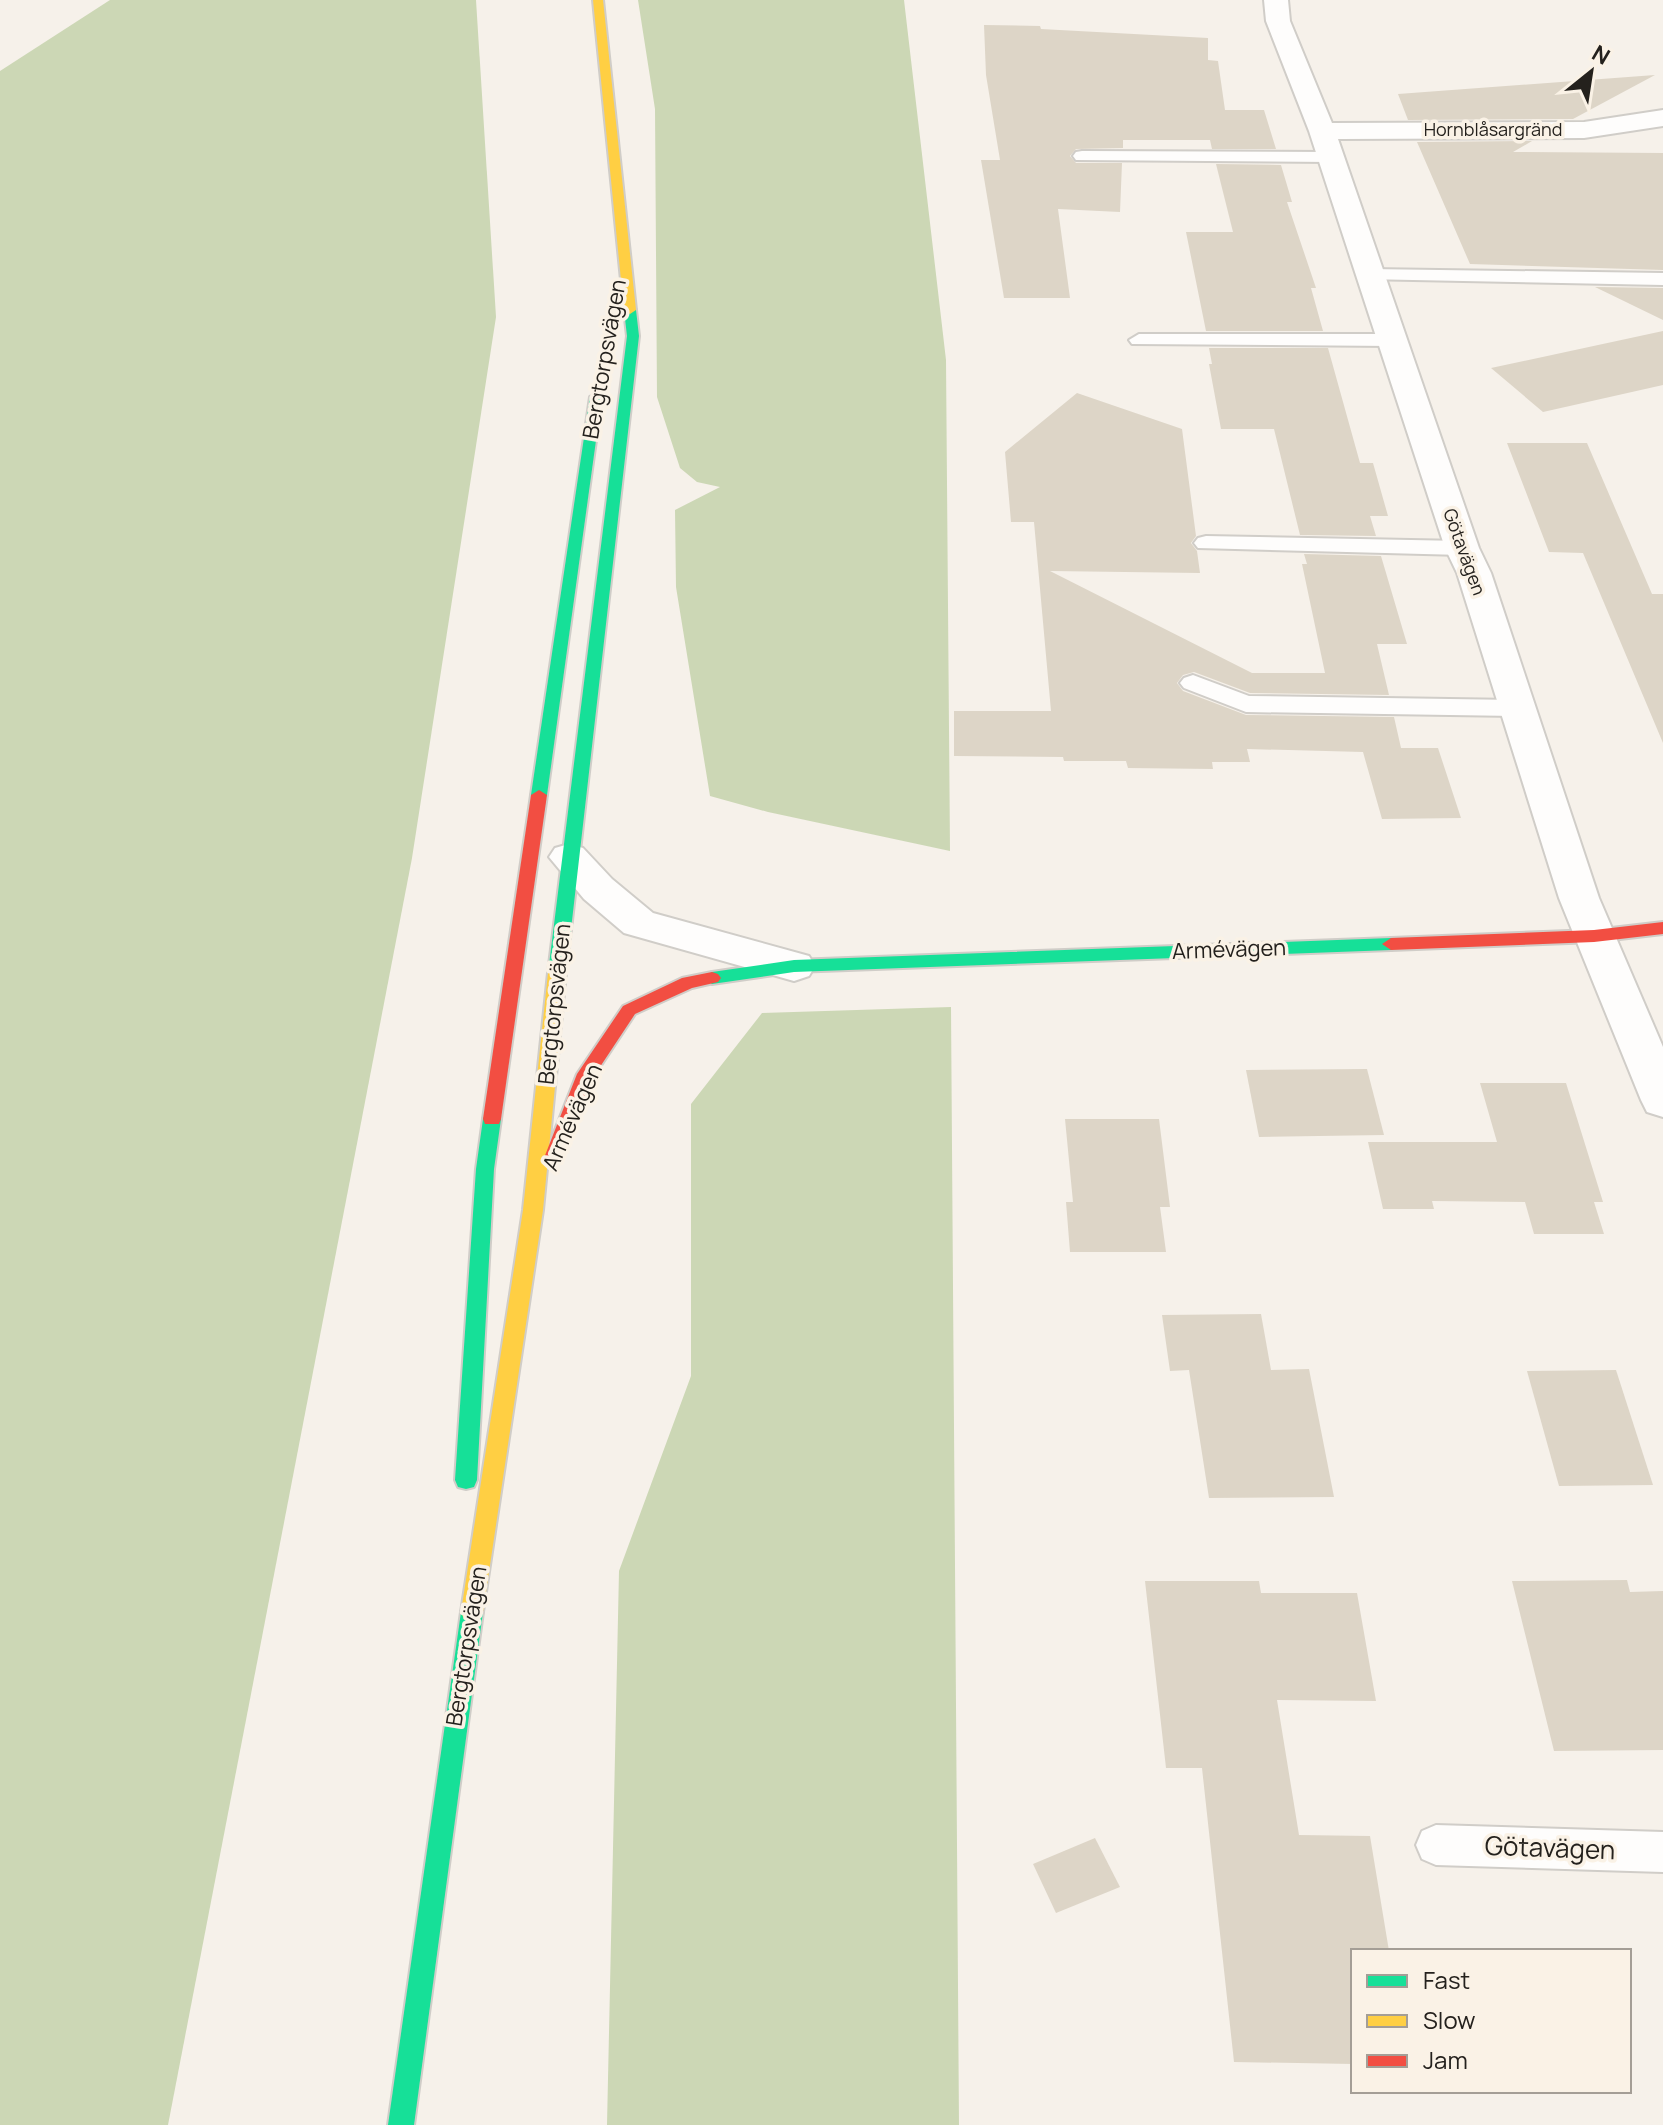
<svg xmlns="http://www.w3.org/2000/svg" width="1663" height="2125" font-family="Manrope,sans-serif">
	<rect width="100%" height="100%" fill="#f6f1ea"/>
	<!-- forest -->
	<g fill="#ccd7b5">
		<path d="M110,0H476L496,317L412,858L168,2125H0V71Z"/>
		<path d="M638,0H904L946,360L950,851L768,812L710,796L676,587L675,510L720,487L697,482L680,468L657,397L655,109Z"/>
		<path d="M951,1007L959,2125H607L619,1571L691,1376V1104L762,1013Z"/>
	</g>
	<!-- building -->
	<g fill="#ddd5c7">
		<path d="M984,25L1040,26L1041,29L1208,38V60L1218,61L1225,110H1264L1276,149H1212L1210,140H1123V148L1076,149L1070,156L1076,163H1122L1120,212L1058,209L1070,298H1004L981,160H1000L986,75Z"/>
		<path d="M1655,75L1573,119L1408,120L1398,94Z"/>
		<path d="M1532,141L1513,152L1663,153V270L1470,264L1417,142Z"/>
		<path d="M1216,164L1281,165L1292,202H1287L1316,288H1311L1323,331H1206L1186,232H1233Z"/>
		<path d="M1595,287L1663,288V320Z"/>
		<path d="M1663,331V385L1543,412L1491,368Z"/>
		<path d="M1209,348H1328L1360,463H1373L1388,516H1370L1376,536L1300,535L1274,429H1221L1209,364H1212Z"/>
		<path d="M1077,393L1182,429L1196,536L1191,543L1197,551L1200,573L1050,571L1252,673H1325L1302,564H1307L1304,554L1381,556L1407,644H1377L1389,695L1250,693L1194,672L1183,675L1177,683L1183,691L1246,715L1394,717L1401,748H1438L1461,818L1382,819L1363,752L1247,749L1250,762H1212L1213,769L1128,768L1126,761H1064L1063,757L954,756V711H1051L1034,522H1011L1005,452Z"/>
		<path d="M1507,443H1587L1652,594H1663V743L1583,553L1549,552Z"/>
		<path d="M1367,1069L1384,1135L1259,1137L1246,1070Z"/>
		<path d="M1480,1083H1566L1603,1202H1594L1604,1234H1534L1525,1202L1432,1201L1434,1209H1383L1368,1142H1497Z"/>
		<path d="M1065,1119H1159L1170,1207H1160L1166,1252H1070L1066,1202H1073Z"/>
		<path d="M1261,1314L1271,1370L1309,1369L1334,1497L1209,1498L1189,1370L1170,1371L1162,1315Z"/>
		<path d="M1616,1370L1653,1485L1559,1486L1527,1371Z"/>
		<path d="M1627,1580L1630,1592L1663,1591V1750L1554,1751L1512,1581Z"/>
		<path d="M1145,1581H1259L1261,1593H1357L1376,1701L1277,1700L1299,1835L1370,1836L1389,1951H1353V2064L1234,2062L1202,1768H1166Z"/>
		<path d="M1095,1838L1120,1887L1056,1913L1033,1864Z"/>
	</g>
	<g fill="none" stroke-linecap="round" stroke-linejoin="round">
		<!-- lane casing -->
		<g stroke="#d0cdc8" stroke-width="4">
			<g id="lane">
				<path d="M1082,151L1331,152L1340,157L1331,162L1076,160L1073,156L1076,152Z"/>
				<path d="M1370,269L1663,273V285L1363,279L1360,275L1363,271Z"/>
				<path d="M1139,334H1392L1402,340L1392,346L1132,344L1129,340Z"/>
				<path d="M1206,536L1462,541L1470,543L1474,548L1470,553L1462,555L1198,548L1194,543L1198,538Z"/>
				<path d="M1193,675L1249,696L1515,700L1524,702L1528,708L1524,714L1515,716L1246,712L1184,688L1180,683L1184,678Z"/>
				<path d="M1436,1825L1663,1832V1872L1436,1865L1422,1859L1416,1845L1422,1831Z"/>
			</g>
		</g>
		<!-- street casing -->
		<g stroke="#d0cdc8" stroke-width="4">
			<g id="street">
				<path d="M1264,0H1288L1290,21L1332,123L1584,122L1663,110V126L1584,138L1338,139L1479,548L1491,573L1599,898L1663,1047V1117L1647,1112L1641,1100L1559,898L1457,573L1445,548L1309,131L1266,21Z"/>
				<path d="M569,844L583,848L612,879L653,913L809,956L815,966L809,976L794,981L624,933L584,899L549,857L555,848Z"/>
			</g>
		</g>
		<!-- fast casing -->
		<g stroke="#d0cdc8" stroke-width="4">
			<g id="fast">
				<path d="M630,306L636,310L639,336L566,973L557,979L548,973L627,336L624,310Z"/>
				<path d="M596,393L602,397L547,795L539,800L531,795L590,397Z"/>
				<path d="M1391,938L1400,944L1391,950L794,972L712,984L703,978L712,972L794,960Z"/>
				<path d="M492,1112L499,1114L501,1119L494,1169L477,1480L474,1487L466,1489L458,1487L455,1480L476,1169L483,1119L485,1114Z"/>
				<path d="M472,1602L480,1605L483,1612L414,2125H388L461,1612L464,1605Z"/>
			</g>
		</g>
		<!-- slow casing -->
		<g stroke="#d0cdc8" stroke-width="4">
			<g id="slow">
				<path d="M593,0H603L636,310L630,314L624,310Z"/>
				<path d="M557,967L566,973L543,1210L483,1612L480,1619L472,1622L464,1619L461,1612L523,1210L548,973Z"/>
			</g>
		</g>
		<!-- jam casing -->
		<g stroke="#d0cdc8" stroke-width="4">
			<g id="jam">
				<path d="M539,790L547,795L501,1119L499,1124H485L483,1119L531,795Z"/>
				<path d="M1663,922V934L1594,942L1391,950L1382,944L1391,938L1594,930Z"/>
				<path d="M712,972L718,974L721,978L718,982L692,988L635,1014L594,1076L560,1163H546L544,1158L577,1074L623,1006L682,978Z"/>
			</g>
		</g>
		<!-- lane -->
		<use href="#lane" fill="#fefdfc" fill-rule="evenodd"/>
		<!-- street -->
		<use href="#street" fill="#fefdfc" fill-rule="evenodd"/>
		<!-- fast -->
		<use href="#fast" fill="#16e098" fill-rule="evenodd"/>
		<!-- slow -->
		<use href="#slow" fill="#ffcf43" fill-rule="evenodd"/>
		<!-- jam -->
		<use href="#jam" fill="#f24e42" fill-rule="evenodd"/>
	</g>
	<g text-anchor="middle" stroke-width="7" stroke-linejoin="round" paint-order="stroke">
		<!-- far-street labels -->
		<g font-size="18" fill="#24211d" stroke="#faf2e6">
			<text x="1493" y="136">Hornblåsargränd</text>
			<text transform="translate(1464 552) rotate(70)" y="6">Götavägen</text>
		</g>
		<!-- street labels -->
		<g font-size="22" fill="#24211d" stroke="#faf2e6">
			<text transform="translate(604 359) rotate(-80)" y="8">Bergtorpsvägen</text>
			<text transform="translate(1229 949) rotate(-2)" y="8">Armévägen</text>
			<text transform="translate(554 1004) rotate(-84)" y="8">Bergtorpsvägen</text>
			<text transform="translate(572 1117) rotate(-66)" y="8">Armévägen</text>
			<text transform="translate(466 1646) rotate(-81)" y="8">Bergtorpsvägen</text>
		</g>
		<!-- near-street labels -->
		<g font-size="26" fill="#24211d" stroke="#faf2e6">
			<text transform="translate(1550 1848) rotate(2)" y="9">Götavägen</text>
		</g>
	</g>
	<!-- legend -->
	<rect x="1351" y="1949" width="280" height="144" fill="#faf2e6" stroke="#a49e96" stroke-width="2"/>
	<rect x="1367" y="1975" width="40" height="12" fill="#16e098" stroke="#a49e96" stroke-width="2"/>
	<text x="1423" y="1989" font-size="24" fill="#24211d">Fast</text>
	<rect x="1367" y="2015" width="40" height="12" fill="#ffcf43" stroke="#a49e96" stroke-width="2"/>
	<text x="1423" y="2029" font-size="24" fill="#24211d">Slow</text>
	<rect x="1367" y="2055" width="40" height="12" fill="#f24e42" stroke="#a49e96" stroke-width="2"/>
	<text x="1423" y="2069" font-size="24" fill="#24211d">Jam</text>
	<!-- north arrow -->
	<g transform="translate(1591 72) rotate(30)" stroke="#faf2e6" stroke-width="6" paint-order="stroke">
	<path d="M0-6L14 30L0 20L-14 30Z" fill="#24211d"/>
	<text y="-12" font-size="22" font-weight="bold" text-anchor="middle" fill="#24211d">N</text>
	</g>
</svg>
